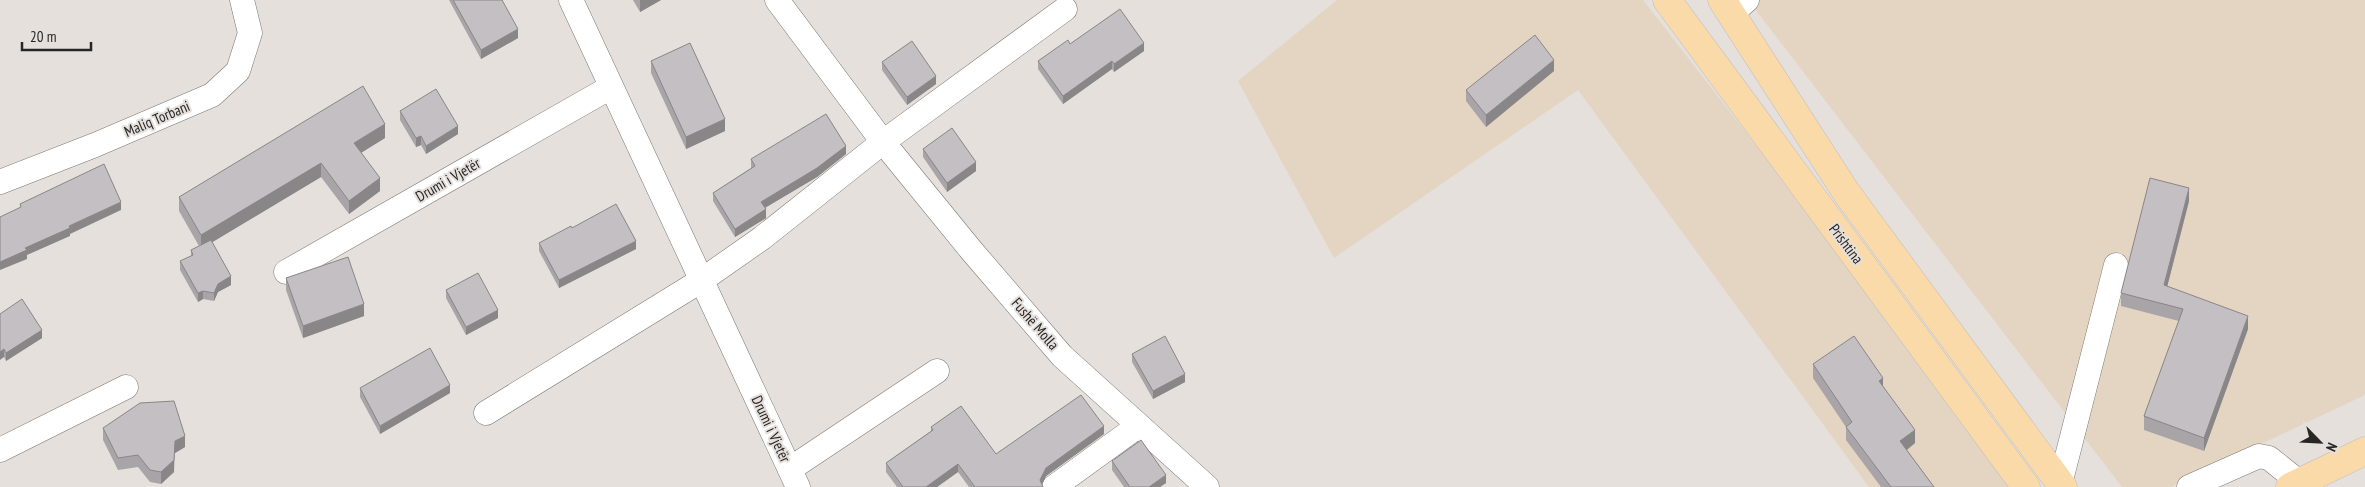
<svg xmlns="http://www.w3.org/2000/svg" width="2365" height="487" font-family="'PT Sans Narrow',sans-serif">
	<rect width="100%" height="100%" fill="#e5e0dc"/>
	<!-- commercial -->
	<g fill="#e3d5c2">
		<path d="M1337,0H1643L2022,487H1869L1578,90L1334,258L1238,81Z"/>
		<path d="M1748,0H2365V395L2170,487H2122Z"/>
	</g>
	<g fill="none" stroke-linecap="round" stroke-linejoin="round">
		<!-- minor casing -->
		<g stroke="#7c7874" stroke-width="25">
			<g id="minor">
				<path d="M571,0L798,487"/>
				<path d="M1065,9L883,142L971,250L1062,356L1207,487"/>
				<path d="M1731,14L1747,0"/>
				<path d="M0,182L95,145L212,95L238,71L250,33L242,0"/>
				<path d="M286,272L611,87"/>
				<path d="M486,413L702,280L762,238L883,142L777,0"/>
				<path d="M0,450L126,387"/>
				<path d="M790,469L937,371"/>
				<path d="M2060,484L2116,265"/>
				<path d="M1054,487L1138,426"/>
				<path d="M2189,487L2259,456L2269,458L2299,482"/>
			</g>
		</g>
		<!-- major casing -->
		<g stroke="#bebebe" stroke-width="29">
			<g id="major">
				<path d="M1667,0L2026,487"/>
				<path d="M1722,0L1846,192L2063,487"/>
				<path d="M2290,487L2365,451"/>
			</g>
		</g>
		<!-- minor -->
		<use href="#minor" stroke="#fff" stroke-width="24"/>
		<!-- major -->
		<use href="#major" stroke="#fbdaaa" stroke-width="28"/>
	</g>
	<!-- wall -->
	<g fill="#a9a4a7">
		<path d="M449,0H502L518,38L481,59Z"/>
		<path d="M633,0H661L640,12Z"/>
		<path d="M1070,44L1144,51L1114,72L1112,69L1063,104L1038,69V61Z"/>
		<path d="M651,61L725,131L686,149L651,73Z"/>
		<path d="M882,62L936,84L907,105L882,70Z"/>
		<path d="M1554,71L1486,127L1466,101V90Z"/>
		<path d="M400,111L458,134L426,154L421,145L416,147L400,120Z"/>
		<path d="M385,138L361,153L380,191L349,214L321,177L212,242L231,285L218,292L214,301L203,299L198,302L180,270V261L191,256V250L199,246L179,211V197Z"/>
		<path d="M923,149L976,171L947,192L923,157Z"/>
		<path d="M846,154L817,177L765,208L766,218L735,237L713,201V193L751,168V159Z"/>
		<path d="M2189,201L2167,287L2248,329L2204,451L2144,430V416L2179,321L2121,306V293Z"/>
		<path d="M572,228L636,249L559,288L539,251V243Z"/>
		<path d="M286,278L364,316L303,338L286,290Z"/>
		<path d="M446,290L498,318L466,335L446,298Z"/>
		<path d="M0,314L42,338L6,361L4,357Z"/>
		<path d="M1132,354L1185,382L1153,399L1132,362Z"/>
		<path d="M1813,364L1883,386L1915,443L1907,450L1934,487H1881L1846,440V427L1813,378Z"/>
		<path d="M360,388L450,393L380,434L360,397Z"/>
		<path d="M931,427L996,454L1104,434L1046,476L1042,484L1043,487H969L958,472L937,487H897L886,472V463L931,431Z"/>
		<path d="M103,428L185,447L175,453L174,472L161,484L150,482L138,467L118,470L103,440Z"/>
		<path d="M1112,461L1166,483L1160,487H1124L1112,470Z"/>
	</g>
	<!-- shaded-wall -->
	<g fill="#898688">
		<path d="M640,0H661L640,12Z"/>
		<path d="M518,29V38L481,59V50Z"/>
		<path d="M1144,43V51L1114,72V64Z"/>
		<path d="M1554,60V71L1486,127V115Z"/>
		<path d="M1112,61V69L1063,104V96Z"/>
		<path d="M936,76V84L907,105V97Z"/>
		<path d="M725,119V131L686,149V137Z"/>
		<path d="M385,124V138L354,157V143Z"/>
		<path d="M458,126V134L426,154V146Z"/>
		<path d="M421,136V145L416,147V138Z"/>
		<path d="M846,146V154L817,177L761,210V202Z"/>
		<path d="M976,162V171L947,192V183Z"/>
		<path d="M321,163V177L201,249V235Z"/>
		<path d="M380,178V191L349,214V201Z"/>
		<path d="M2189,188V201L2164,299V285Z"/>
		<path d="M121,202V210L70,234V236L27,255V259L0,270V262L25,248L69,226Z"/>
		<path d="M766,209V218L735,237V229Z"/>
		<path d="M636,241V249L559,288V280Z"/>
		<path d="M231,276V285L218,292L214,301V293L218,284Z"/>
		<path d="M203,291V299L198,302V293Z"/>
		<path d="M364,304V316L303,338V326Z"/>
		<path d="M498,310V318L466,335V327Z"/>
		<path d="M2248,316V329L2204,451V438Z"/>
		<path d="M42,330V338L6,361V353Z"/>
		<path d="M4,349V357L0,360V352Z"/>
		<path d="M1185,374V382L1153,399V391Z"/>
		<path d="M1883,378V391L1879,381Z"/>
		<path d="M450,385V393L380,434V426Z"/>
		<path d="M1104,426V434L1046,476L1041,487L1040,480L1046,468Z"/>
		<path d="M1915,430V443L1900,455V441Z"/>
		<path d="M185,436V447L175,453V441Z"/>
		<path d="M174,460V472L161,484V472Z"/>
		<path d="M958,464V472L937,487H926Z"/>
		<path d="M1166,475V483L1160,487H1149Z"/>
	</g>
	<!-- building -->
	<g fill="#c4bfc2" stroke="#898688">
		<path d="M453,0H502L518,29L481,50Z"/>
		<path d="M1120,9L1144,43L1114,64L1112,61L1063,96L1038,61L1068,40L1070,44Z"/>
		<path d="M1535,35L1554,60L1486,115L1466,90Z"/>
		<path d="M912,41L936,76L907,97L882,62Z"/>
		<path d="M690,43L725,119L686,137L651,61Z"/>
		<path d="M363,86L385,124L354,143L380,178L349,201L321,163L201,235L179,197Z"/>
		<path d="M436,89L458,126L426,146L421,136L416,138L400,111Z"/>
		<path d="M826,114L846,146L817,168L761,202L766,209L735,229L713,193L755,166L751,159Z"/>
		<path d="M952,128L976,162L947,183L923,149Z"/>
		<path d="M104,164L121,202L69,226L70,228L25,248L27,250L0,262V217L21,207L20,204Z"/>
		<path d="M2150,178L2189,188L2164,285L2248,316L2204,438L2144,416L2183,309L2121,293Z"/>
		<path d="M616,204L636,241L559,280L539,243L571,226L572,228Z"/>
		<path d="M211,240L231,276L218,284L214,293L203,291L198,293L180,261L193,255L191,250Z"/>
		<path d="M348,257L364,304L303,326L286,278Z"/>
		<path d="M478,273L498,310L466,327L446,290Z"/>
		<path d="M22,299L42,330L6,353L4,349L0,352V314Z"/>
		<path d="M1165,336L1185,374L1153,391L1132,354Z"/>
		<path d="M1854,336L1883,378L1879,381L1915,430L1900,441L1934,487H1891L1846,427L1852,422L1813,364Z"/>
		<path d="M430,348L450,385L380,426L360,388Z"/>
		<path d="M1081,395L1104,426L1046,468L1040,480L1043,487H975L958,464L926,487H903L886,463L933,430L931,427L961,406L996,454Z"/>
		<path d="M174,401L185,436L175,441L174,460L161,472L150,470L138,455L118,458L103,428L140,403Z"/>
		<path d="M1141,440L1166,475L1149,487H1130L1112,461Z"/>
	</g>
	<g text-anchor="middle" stroke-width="4" stroke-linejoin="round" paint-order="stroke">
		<!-- street labels -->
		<g font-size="15" fill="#282625" stroke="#e5e0dc">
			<text transform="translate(157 119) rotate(-23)" y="5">Maliq Torbani</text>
			<text transform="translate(448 180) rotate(-30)" y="5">Drumi i Vjetër</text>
			<text transform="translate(1846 244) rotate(53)" y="5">Prishtina</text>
			<text transform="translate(1035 324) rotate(49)" y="5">Fushë Molla</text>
			<text transform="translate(771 429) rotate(65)" y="5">Drumi i Vjetër</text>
		</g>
	</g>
	<!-- north arrow -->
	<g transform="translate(2320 442) rotate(114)" stroke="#e5e0dc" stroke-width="4" paint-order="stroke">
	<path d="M0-4L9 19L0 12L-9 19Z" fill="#282625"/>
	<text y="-8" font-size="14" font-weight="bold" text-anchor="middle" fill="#282625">N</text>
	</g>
	<!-- scale -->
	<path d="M22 42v8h69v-8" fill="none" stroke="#282625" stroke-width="2.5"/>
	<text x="30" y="42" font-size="15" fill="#282625" stroke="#e5e0dc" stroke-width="4" paint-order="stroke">20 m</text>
</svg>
